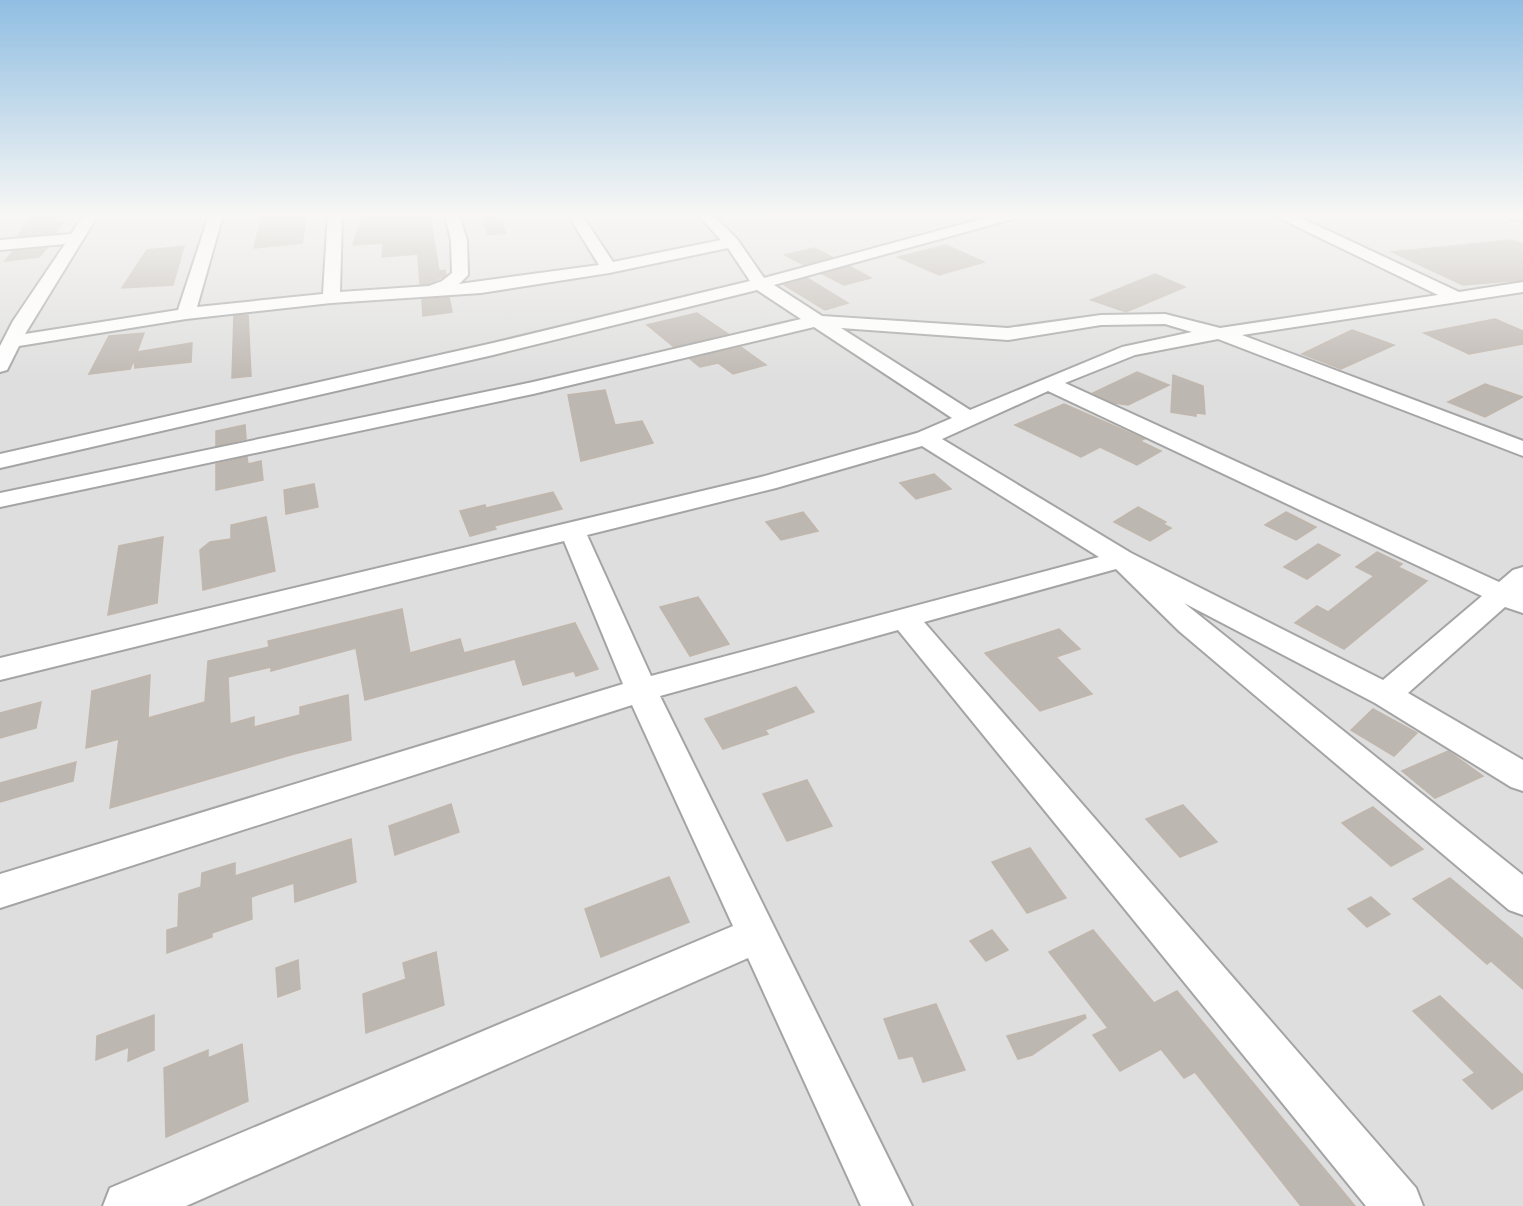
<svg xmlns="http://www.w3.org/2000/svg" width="1523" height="1206" font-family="'Asap Condensed',sans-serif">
	<rect width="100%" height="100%" fill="#f0eee8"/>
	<!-- residential -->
	<rect fill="#dedede" x="0" y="215" width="1523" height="991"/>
	<!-- building -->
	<g fill="#bdb7b1" stroke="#c0b6ac" stroke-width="1.5">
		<path d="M59,215L53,223L63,222L56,233L18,236L31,216Z"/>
		<path d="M262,215H307L302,243L254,248Z"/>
		<path d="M362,215H430L439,271L445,270L446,275L429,284H420L418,254L382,257L383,243L353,245Z"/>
		<path d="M480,215H500L506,233L488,235Z"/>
		<path d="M1511,240L1523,244V280L1463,285L1392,252Z"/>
		<path d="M946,245L984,262L939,275L898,257Z"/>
		<path d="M184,246L173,285L122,288L147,250Z"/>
		<path d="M47,248L39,257L5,261L13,251Z"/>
		<path d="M814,248L832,257L804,265L785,255Z"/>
		<path d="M849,266L871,278L844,285L822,274Z"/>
		<path d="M1155,274L1185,287L1126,312L1091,300Z"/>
		<path d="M807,278L848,303L825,310L784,285Z"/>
		<path d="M449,297L452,312L423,316L422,299Z"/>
		<path d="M697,313L728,334L674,347L647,325Z"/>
		<path d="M248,315L251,376L232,378L234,316Z"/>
		<path d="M1495,319L1523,331V344L1469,354L1424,333Z"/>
		<path d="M1352,330L1394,345L1341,369L1302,354Z"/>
		<path d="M144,333L137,352L192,343L191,362L135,368L134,360L130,369L89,374L109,336Z"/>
		<path d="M741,347L766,365L733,374L718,363L700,367L690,359Z"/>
		<path d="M1137,372L1169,385L1128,405L1114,403L1093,393Z"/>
		<path d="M1173,375L1203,386L1205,414L1196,413V416L1171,412Z"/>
		<path d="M1485,384L1523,397L1485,417L1448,402Z"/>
		<path d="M605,390L615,425L642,421L653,443L581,461L568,395Z"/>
		<path d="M1064,404L1144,439L1140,441L1161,451L1137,465L1100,447L1081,457L1015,425Z"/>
		<path d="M245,425L246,439L216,446V431Z"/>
		<path d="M247,457L248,464L261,461L263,480L216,490V464Z"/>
		<path d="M934,474L951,489L916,499L900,483Z"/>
		<path d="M314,484L318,507L286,514L284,490Z"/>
		<path d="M553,492L562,509L494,526L496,529L470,536L460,511L485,505L486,508Z"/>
		<path d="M1138,507L1166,522L1163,524L1171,528L1150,541L1114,522Z"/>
		<path d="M803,512L818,531L781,540L766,522Z"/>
		<path d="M1286,512L1316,527L1296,540L1265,525Z"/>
		<path d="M266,517L275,571L203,590L200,550L210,542L231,539V525Z"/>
		<path d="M163,537L157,603L108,615L119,546Z"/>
		<path d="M1318,544L1340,555L1307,579L1284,567Z"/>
		<path d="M1377,552L1402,564L1398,567L1427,581L1344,649L1295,623L1317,606L1328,612L1374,576L1356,567Z"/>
		<path d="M698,597L729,644L690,656L660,607Z"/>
		<path d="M402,609L410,653L460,639L464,653L575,623L598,669L576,676L574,671L523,685L515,659L365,700L356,648L271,671V667L228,677L230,724L254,717V727L300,715V707L348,695L351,740L294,754L110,808L119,739L86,748L92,691L150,675L148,718L205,702L208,661L269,647L268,641Z"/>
		<path d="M1059,629L1080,649L1056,657L1092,694L1040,711L985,653Z"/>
		<path d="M796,687L814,712L765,730L768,734L723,749L705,719Z"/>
		<path d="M41,702L36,728L0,738V713Z"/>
		<path d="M1373,709L1417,733L1394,756L1351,730Z"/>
		<path d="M1448,751L1483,776L1435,798L1402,771Z"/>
		<path d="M76,762L73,781L0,802V783Z"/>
		<path d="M807,780L832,826L787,841L763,794Z"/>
		<path d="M451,804L459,832L395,855L389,826Z"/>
		<path d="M1183,805L1217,842L1180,857L1146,819Z"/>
		<path d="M1373,807L1423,849L1391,866L1342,823Z"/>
		<path d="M351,839L356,882L295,902L294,883L251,897L252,919L212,933V937L167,953V930L178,927L179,894L201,887L202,873L235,863V876Z"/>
		<path d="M1030,848L1066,898L1027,913L992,862Z"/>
		<path d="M669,877L689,922L601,957L585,909Z"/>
		<path d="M1450,878L1523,939V989L1491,961L1487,964L1413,899Z"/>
		<path d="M1371,897L1390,914L1367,927L1348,909Z"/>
		<path d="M992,930L1008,950L986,961L970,941Z"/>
		<path d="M1093,930L1154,1003L1177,991L1355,1206H1301L1195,1072L1184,1078L1161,1049L1120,1071L1093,1035L1108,1028L1049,952Z"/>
		<path d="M436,952L444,1005L366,1033L363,994L406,979L403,963Z"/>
		<path d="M298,960L300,989L278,997L276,968Z"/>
		<path d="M1440,996L1523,1075V1089L1492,1109L1463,1080L1475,1073L1413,1011Z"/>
		<path d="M936,1004L965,1070L923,1082L913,1056L899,1059L884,1019Z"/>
		<path d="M154,1015V1050L128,1061L129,1047L96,1060L97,1036Z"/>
		<path d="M1085,1015L1086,1018L1032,1055L1018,1059L1007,1036Z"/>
		<path d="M242,1044L248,1101L166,1137L164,1068L208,1050V1058Z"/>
	</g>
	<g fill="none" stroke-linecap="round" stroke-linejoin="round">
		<!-- minor casing -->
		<g stroke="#a4a4a4" stroke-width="4">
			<g id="minor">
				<path d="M84,215H98L25,334L178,310L209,215H223L197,307L323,294L328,215H342L340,292L429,286L442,281L452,273L451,240L445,215H459L467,240L468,275L459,284L599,265L568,215H582L613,262L721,240L698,215H713L737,239L764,278L996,215H1018L1016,218L774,285L822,316L1008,328L1101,315L1165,314L1220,328L1438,295L1279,218L1277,215H1295L1459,292L1523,282V292L1242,335L1523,441V456L1218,339L1135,355L1065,383L1499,582L1513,570L1523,567V613L1505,607L1408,693L1523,760V791L1511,787L1375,703L1184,603L1523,875V915L1509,910L1179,631L1116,569L924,622L1416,1188L1423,1206H1366L898,630L660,696L912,1206H861L748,958L186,1206H103L110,1188L733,926L632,705L0,908V874L623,684L564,541L0,680V658L761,477L917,433L952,418L814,327L533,394L0,507V493L533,382L801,319L757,290L493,355L0,468V454L493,343L750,281L728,248L609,273L481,293L331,303L186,319L19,346L7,370L0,372V346L13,321L65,244L0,250V240L71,234ZM1165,324L1192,332L1122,347L970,410L841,328L1008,340L1101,325ZM1048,391L1482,596L1383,680L1131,553L942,439ZM922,446L1099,557L651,676L587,535L776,488Z"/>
				<path d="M1507,215H1523V221L1509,218Z"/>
			</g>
		</g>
		<!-- minor -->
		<use href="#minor" fill="#fff" fill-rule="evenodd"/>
	</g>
	<!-- sky -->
	<linearGradient id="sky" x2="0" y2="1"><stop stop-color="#90bee2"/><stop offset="0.56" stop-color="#f8f7f5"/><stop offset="1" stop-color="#f8f7f5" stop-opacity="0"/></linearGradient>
	<rect width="1523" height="384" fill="url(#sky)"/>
</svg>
